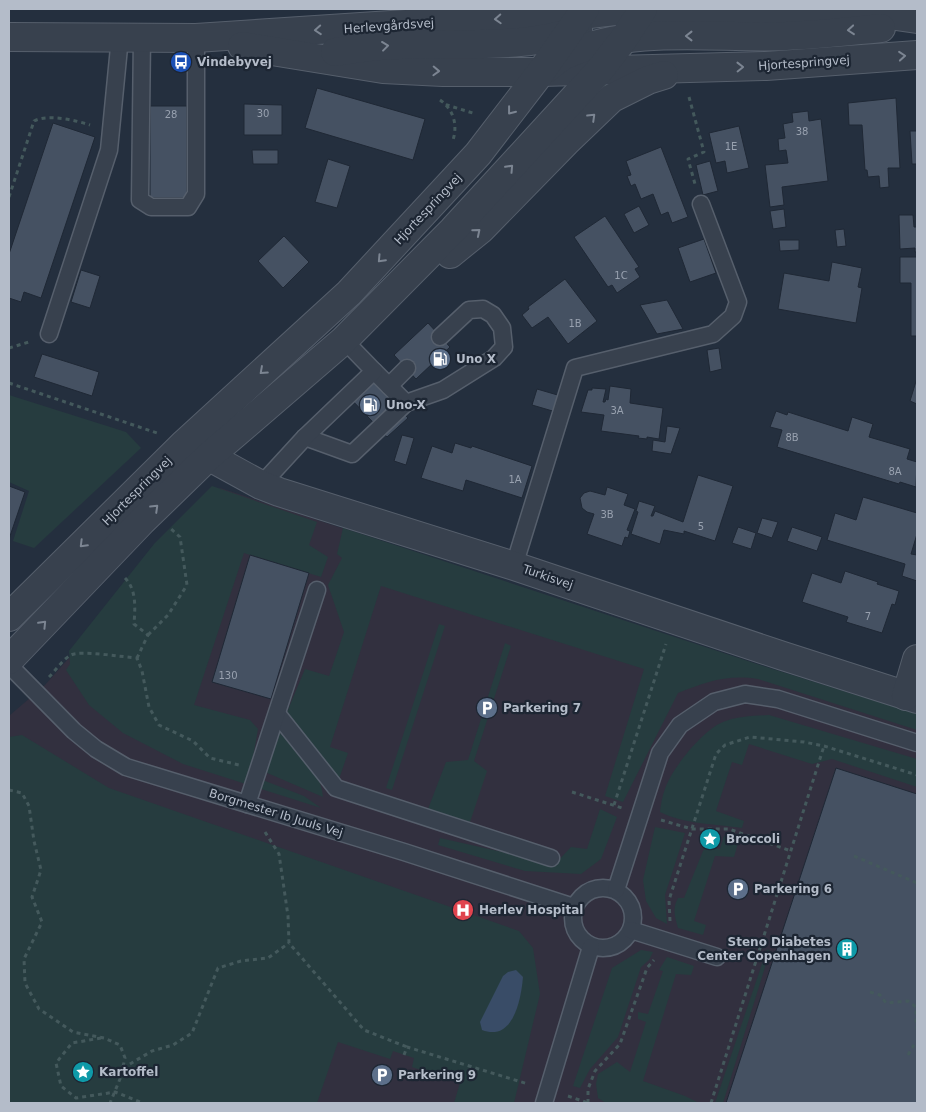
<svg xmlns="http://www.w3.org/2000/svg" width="926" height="1112" font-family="'DejaVu Sans',sans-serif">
	<rect width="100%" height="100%" fill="#242f3e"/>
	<!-- medical -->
	<path fill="#32303f" d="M220,488L917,717V1103H9V716L45,685Z"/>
	<!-- green -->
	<g fill="#263c3f">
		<path d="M9,395L126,432L141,448L34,548L13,541L29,491L9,482Z"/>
		<path d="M212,486L317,522L309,545L328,557L321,577L244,553L194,705L250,720L258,729L252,763L260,779L304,796L321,808L183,764L123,733L89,705L66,670L70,664L69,651L154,544Z"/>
		<path d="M343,528L763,666L917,714V730L758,679C727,674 706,682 678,693L623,802L605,796L644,669L381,586L330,747L348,753L339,779L326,767L287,712L305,669L329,676L344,632L328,585L342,558L337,554Z"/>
		<path d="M439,624L445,626L392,790L386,788Z"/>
		<path d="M505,643L511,646L474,761L487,771L470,822L428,809L446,762L468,760Z"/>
		<path d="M769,715L917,759V787L832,759L812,764L749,744L742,765L732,762L716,811L744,821L742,828C716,824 683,824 660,812C661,804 662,796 665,789C672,768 703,730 723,722C737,716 754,716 769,715Z"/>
		<path d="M279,732C297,752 321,769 323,797L265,772Z"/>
		<path d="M22,735L109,788L519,931L533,948L540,994L514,1103H454L460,1083L412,1067L414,1058L393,1051L390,1059L338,1042L317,1103H9V737Z"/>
		<path d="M600,809L617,817L601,859L581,874L525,871L438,845L440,838L555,864L571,847L587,849Z"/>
		<path d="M655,827L685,833L665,895L667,924L656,918L646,901L643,880Z"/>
		<path d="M724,836L739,840L734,857L715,856L694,921L706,925L703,935L678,928C675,917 672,909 678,898H684L703,851L705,849H720Z"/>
		<path d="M767,949L770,951L723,1103H715Z"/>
		<path d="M641,950L653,952L649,960L641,967L618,1037L590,1069L580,1088L573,1086L612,968Z"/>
		<path d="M667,957L694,966L691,975L676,974L643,1081L685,1096L699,1103H606L598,1098L596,1084L598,1074L617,1062L630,1072L646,1022L638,1019V1012L648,1014L663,971L659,970Z"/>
	</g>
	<!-- water -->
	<path fill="#394c67" d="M516,970L523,977C521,1000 513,1042 482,1030L480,1022L503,976L508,972Z"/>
	<!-- building -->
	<g fill="#455162" stroke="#1f2835">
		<path d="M317,88L425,119L413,160L305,128Z"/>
		<path d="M896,98L900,168H888L889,187L880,188L879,176L868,177L867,170H865L862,125H849L848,103Z"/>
		<path d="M244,104L282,105V135H244Z"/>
		<rect x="150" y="106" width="37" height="92"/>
		<path d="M808,111L809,121L821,119L828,181L782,187L784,205L770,207L765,165L788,163L786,150L779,151L778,139L785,138L783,124L793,122L792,113Z"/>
		<path d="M53,123L95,137L41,298L24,292L21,302L9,298V254Z"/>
		<path d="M739,126L749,168L727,173L725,161L716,163L709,133Z"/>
		<path d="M910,131H917V164H912Z"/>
		<path d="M661,147L688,217L672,223L668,212L661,215L653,194L641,199L635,184L631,186L627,176L631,175L626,161Z"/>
		<path d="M252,150H278V164H253Z"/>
		<path d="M328,159L350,166L337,208L315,202Z"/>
		<path d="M710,161L718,191L703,195L696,165Z"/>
		<path d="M639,206L649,225L634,233L624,214Z"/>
		<path d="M784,209L786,227L773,229L770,211Z"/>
		<path d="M899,215H913L914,227H917V252H915V248L900,249Z"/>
		<path d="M605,216L639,267L635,269L640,277L617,293L612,285L608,287L574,237Z"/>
		<path d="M844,229L846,246L837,247L835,230Z"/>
		<path d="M284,236L309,262L283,288L258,261Z"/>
		<path d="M704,239L716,273L690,282L678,248Z"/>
		<path d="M779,240H799V250L780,251Z"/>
		<path d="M900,257H917V336H911V283H900Z"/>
		<path d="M832,262L862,268L858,287L862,288L856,323L778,309L784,273L829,281Z"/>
		<path d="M81,270L100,276L90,308L71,302Z"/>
		<path d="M565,279L597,321L568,344L548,317L532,328L522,315L529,309L528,307Z"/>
		<path d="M667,300L683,329L657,334L640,305Z"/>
		<path d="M428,323L450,347L416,379L394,355Z"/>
		<path d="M719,348L722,369L710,372L707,350Z"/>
		<path d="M42,354L99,372L92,396L34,377Z"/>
		<path d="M370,378L408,418L387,437L350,398Z"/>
		<path d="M917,378V404L910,401Z"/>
		<path d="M610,386L631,389L630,403L663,408L659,439L647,437V439L638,438L639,436L601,431L604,415L581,412L588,390H592V388L606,389L603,402H605L606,399L608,400Z"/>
		<path d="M537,389L561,396L556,412L532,405Z"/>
		<path d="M776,411L787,415L788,412L848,431L852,417L873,424L869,437L910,449L907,459L917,462L916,487L900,482L899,484L777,447L782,430L770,427Z"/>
		<path d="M667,426L680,428L671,454L652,451L653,440L665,442Z"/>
		<path d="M402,435L414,438L406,465L394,461Z"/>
		<path d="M455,443L471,448L472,446L532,466L522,498L466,480L463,491L421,478L432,446L452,453Z"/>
		<path d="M698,475L733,486L715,541L684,531V534L664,530L660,544L631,534L638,512L636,511L639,501L655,506L651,516H653L655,511L683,522Z"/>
		<path d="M9,486L25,492L9,539Z"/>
		<path d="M607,487L628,494L624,505L635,509L627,530L630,531L628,538L625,537L622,546L587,534L594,514L587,512L582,508L580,498L584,493L590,491L605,495Z"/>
		<path d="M863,497L917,513V534L911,554L917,555V581L902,576L905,564L827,540L835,513L856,520Z"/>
		<path d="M762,518L778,522L772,538L757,533Z"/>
		<path d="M738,527L756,533L751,549L732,543Z"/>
		<path d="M792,527L822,537L817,551L787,541Z"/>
		<path d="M250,555L309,573L271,699L212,682Z"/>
		<path d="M845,571L878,582L877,584L899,591L895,605L892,604L882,633L846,622L848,617L802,602L812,573L841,583Z"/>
		<path d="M836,768L917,794V1103H726Z"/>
	</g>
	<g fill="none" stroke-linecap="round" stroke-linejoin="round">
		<!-- service casing -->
		<g stroke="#565f6c" stroke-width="19">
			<g id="service">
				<path d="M142,37L140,200L151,207H188L196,194V38"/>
				<path d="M49,334L109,150L120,37"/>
				<path d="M389,386L407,368"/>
				<path d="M406,403L443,390L494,358L504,347L502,328L493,315L483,309L469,310L440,337"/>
				<path d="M305,437L352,454L406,403L374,371"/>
				<path d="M261,485L305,437L374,371L344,340"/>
				<path d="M514,566L575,368L713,334L733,316L738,302L701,204"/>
				<path d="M9,665L74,731L96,749L126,767L404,852L574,907"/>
				<path d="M278,715L336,788L551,858"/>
				<path d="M247,804L317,590"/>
				<circle cx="603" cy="918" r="30"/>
				<path d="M616,890L660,753L680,725L714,702L745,694L778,699L917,743"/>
				<path d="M631,930L717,957"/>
				<path d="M544,1103L591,947"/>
			</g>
		</g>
		<!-- minor casing -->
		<g stroke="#565f6c" stroke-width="30">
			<g id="minor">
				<path d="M188,445L261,485L279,492L514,566L783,656L917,699"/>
				<path d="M906,696L917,659"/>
			</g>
		</g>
		<!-- tertiary casing -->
		<g stroke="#565f6c" stroke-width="30">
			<g id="tertiary">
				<path d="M9,37L196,38L482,19L581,15L623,10L709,13L868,12L917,19"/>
				<path d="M242,46L383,69L443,72H541L766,66L917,55"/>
				<path d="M335,52C356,49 378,45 400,45C459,42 521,50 578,30"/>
				<path d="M546,69C553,64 560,57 568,54C634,25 717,39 786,36C818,35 850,31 881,28"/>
				<path d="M450,254L481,229L566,142L612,98L648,80L664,75"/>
				<path d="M9,617L185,443L349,293L478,154L541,72L585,9"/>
				<path d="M9,660L142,521L208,457L344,340L453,230L599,71L623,40L643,9"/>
			</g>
		</g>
		<!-- path -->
		<g stroke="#44595c" stroke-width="3" stroke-dasharray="4 4" stroke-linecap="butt">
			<path d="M689,97L704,152L688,159L695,184"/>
			<path d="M440,100C453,109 458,124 453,140"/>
			<path d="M448,104L447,105L476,114"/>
			<path d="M9,197L34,121C48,114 75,120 90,125"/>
			<path d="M9,348L29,342"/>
			<path d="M9,383L157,433"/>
			<path d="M125,578C137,590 135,609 134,624L148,635L137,658"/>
			<path d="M148,635L168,615L187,585L180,537L171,529"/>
			<path d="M49,677C56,670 63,659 71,655C81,650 122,657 137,658L142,671L149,707L159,725L193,741L210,758L239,765"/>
			<path d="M9,790L22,793L29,806L34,841L41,870L32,897L42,922L24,959L25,983L39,1009L73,1032L104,1038L120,1045L125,1058L120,1079L110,1103"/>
			<path d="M572,792L622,808"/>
			<path d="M614,805L666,644"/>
			<path d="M661,820L692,829H729L791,851"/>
			<path d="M265,832L279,854L288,916L289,943L364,1030L407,1047"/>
			<path d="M854,856L917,883"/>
			<path d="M670,921L669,900L716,754L725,745L750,737L804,742L824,746L917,775"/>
			<path d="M870,992L880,995L886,1003L908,1001L916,1007V1023L917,1029"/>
			<path d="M101,1038L72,1043L56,1063L61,1086L76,1098L115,1092L143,1103"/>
			<path d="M404,1055L407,1047L528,1084"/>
			<path d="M908,1055L915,1043L917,1045"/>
			<path d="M123,1068L152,1051L173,1045L192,1033L218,968L241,961L268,958L289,943"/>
			<path d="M568,1096L588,1103"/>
			<path d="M588,1103V1089L595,1071L620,1044L647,968L654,960"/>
			<path d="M711,1103L824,746"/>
		</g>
		<!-- service -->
		<use href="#service" stroke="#38414e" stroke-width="16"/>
		<!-- minor -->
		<use href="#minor" stroke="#38414e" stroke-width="28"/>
		<!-- tertiary -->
		<use href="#tertiary" stroke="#38414e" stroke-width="28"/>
	</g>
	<!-- one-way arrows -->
	<defs><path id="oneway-chevron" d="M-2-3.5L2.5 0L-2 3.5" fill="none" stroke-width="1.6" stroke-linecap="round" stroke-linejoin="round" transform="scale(1.25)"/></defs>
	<g stroke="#7c8592">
		<use href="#oneway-chevron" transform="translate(498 19) rotate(177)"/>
		<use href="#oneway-chevron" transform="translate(318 30) rotate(176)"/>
		<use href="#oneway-chevron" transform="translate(851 30) rotate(175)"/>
		<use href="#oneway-chevron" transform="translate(689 36) rotate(180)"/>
		<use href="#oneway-chevron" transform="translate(385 46) rotate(-7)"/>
		<use href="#oneway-chevron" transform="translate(902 56) rotate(-5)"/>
		<use href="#oneway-chevron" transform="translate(740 67) rotate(-1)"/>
		<use href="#oneway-chevron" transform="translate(436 71) rotate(2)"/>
		<use href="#oneway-chevron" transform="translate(511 111) rotate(128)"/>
		<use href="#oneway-chevron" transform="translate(592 117) rotate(-44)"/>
		<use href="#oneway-chevron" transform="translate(510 168) rotate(-47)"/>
		<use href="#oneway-chevron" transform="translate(477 232) rotate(-40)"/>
		<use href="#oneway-chevron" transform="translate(381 259) rotate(133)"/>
		<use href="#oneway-chevron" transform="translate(263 371) rotate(138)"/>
		<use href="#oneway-chevron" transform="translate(155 508) rotate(-44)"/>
		<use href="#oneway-chevron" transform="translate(83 544) rotate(135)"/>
		<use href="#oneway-chevron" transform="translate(43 624) rotate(-46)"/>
	</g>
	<!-- icons -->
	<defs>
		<g id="bus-disc" transform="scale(1.125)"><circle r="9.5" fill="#1a4fb4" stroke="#1d2633"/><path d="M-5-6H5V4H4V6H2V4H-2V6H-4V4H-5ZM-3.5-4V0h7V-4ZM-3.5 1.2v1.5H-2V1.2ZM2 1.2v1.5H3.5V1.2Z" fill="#fff"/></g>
		<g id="fuel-disc" transform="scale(1.125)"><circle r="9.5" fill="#5c6f8a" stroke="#1d2633"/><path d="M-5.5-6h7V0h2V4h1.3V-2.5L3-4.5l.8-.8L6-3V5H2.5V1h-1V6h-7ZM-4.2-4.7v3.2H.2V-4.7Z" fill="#fff"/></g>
		<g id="parking-disc" transform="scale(1.125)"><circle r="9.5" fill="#5c6f8a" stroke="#1d2633"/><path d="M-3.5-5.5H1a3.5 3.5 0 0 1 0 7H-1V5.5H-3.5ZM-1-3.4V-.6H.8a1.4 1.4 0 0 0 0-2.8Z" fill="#fff"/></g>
		<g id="sight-disc" transform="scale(1.125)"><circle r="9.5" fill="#0f9aa8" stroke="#1d2633"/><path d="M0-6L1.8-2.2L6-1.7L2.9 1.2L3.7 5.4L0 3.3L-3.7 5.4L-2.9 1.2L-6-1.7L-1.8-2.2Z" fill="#fff"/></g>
		<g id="hospital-disc" transform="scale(1.125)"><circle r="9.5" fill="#e0444e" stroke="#1d2633"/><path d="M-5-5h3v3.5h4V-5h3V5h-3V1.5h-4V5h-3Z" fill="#fff"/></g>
		<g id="building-disc" transform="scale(1.125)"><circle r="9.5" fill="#0f9aa8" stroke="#1d2633"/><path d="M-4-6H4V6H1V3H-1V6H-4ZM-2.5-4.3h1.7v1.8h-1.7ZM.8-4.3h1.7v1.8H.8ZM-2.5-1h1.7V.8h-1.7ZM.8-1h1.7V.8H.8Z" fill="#fff"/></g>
	</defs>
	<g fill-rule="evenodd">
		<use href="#bus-disc" x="181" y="62"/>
		<use href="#fuel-disc" x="440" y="359"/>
		<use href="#fuel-disc" x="370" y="405"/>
		<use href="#parking-disc" x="487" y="708"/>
		<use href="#sight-disc" x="710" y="839"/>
		<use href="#parking-disc" x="738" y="889"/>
		<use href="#hospital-disc" x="463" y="910"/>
		<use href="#building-disc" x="847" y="949"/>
		<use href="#sight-disc" x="83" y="1072"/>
		<use href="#parking-disc" x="382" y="1075"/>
	</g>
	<g text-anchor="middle" stroke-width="4.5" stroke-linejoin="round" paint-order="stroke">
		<!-- number labels -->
		<g font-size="10" fill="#98a1af">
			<text x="263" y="117">30</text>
			<text x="171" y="118">28</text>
			<text x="802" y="135">38</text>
			<text x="731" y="150">1E</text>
			<text x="621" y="279">1C</text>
			<text x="575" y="327">1B</text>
			<text x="617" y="414">3A</text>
			<text x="792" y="441">8B</text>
			<text x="895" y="475">8A</text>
			<text x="515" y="483">1A</text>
			<text x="607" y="518">3B</text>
			<text x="701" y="530">5</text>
			<text x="868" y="620">7</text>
			<text x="228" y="679">130</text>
		</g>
		<!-- street labels -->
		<g font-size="12" fill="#b4bcc9" stroke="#1d2633">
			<text transform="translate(389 26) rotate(-4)" y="4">Herlevgårdsvej</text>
			<text transform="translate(804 63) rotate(-4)" y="4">Hjortespringvej</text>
			<text transform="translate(428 209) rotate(-47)" y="4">Hjortespringvej</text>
			<text transform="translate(137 491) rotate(-45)" y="4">Hjortespringvej</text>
			<text transform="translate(548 577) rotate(19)" y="4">Turkisvej</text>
			<text transform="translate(276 813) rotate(17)" y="4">Borgmester Ib Juuls Vej</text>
		</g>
		<!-- poi labels -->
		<g font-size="12" font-weight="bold" fill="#b4bcc9" stroke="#1d2633" text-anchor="start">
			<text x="197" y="66">Vindebyvej</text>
			<text x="456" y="363">Uno X</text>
			<text x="386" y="409">Uno-X</text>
			<text x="503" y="712">Parkering 7</text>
			<text x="726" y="843">Broccoli</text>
			<text x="754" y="893">Parkering 6</text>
			<text x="479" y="914">Herlev Hospital</text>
			<text x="831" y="946" text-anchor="end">Steno Diabetes<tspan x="831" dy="14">Center Copenhagen</tspan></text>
			<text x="99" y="1076">Kartoffel</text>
			<text x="398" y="1079">Parkering 9</text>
		</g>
	</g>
	<!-- border -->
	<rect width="926" height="1112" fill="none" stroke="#b4bcc9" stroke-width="20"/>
</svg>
